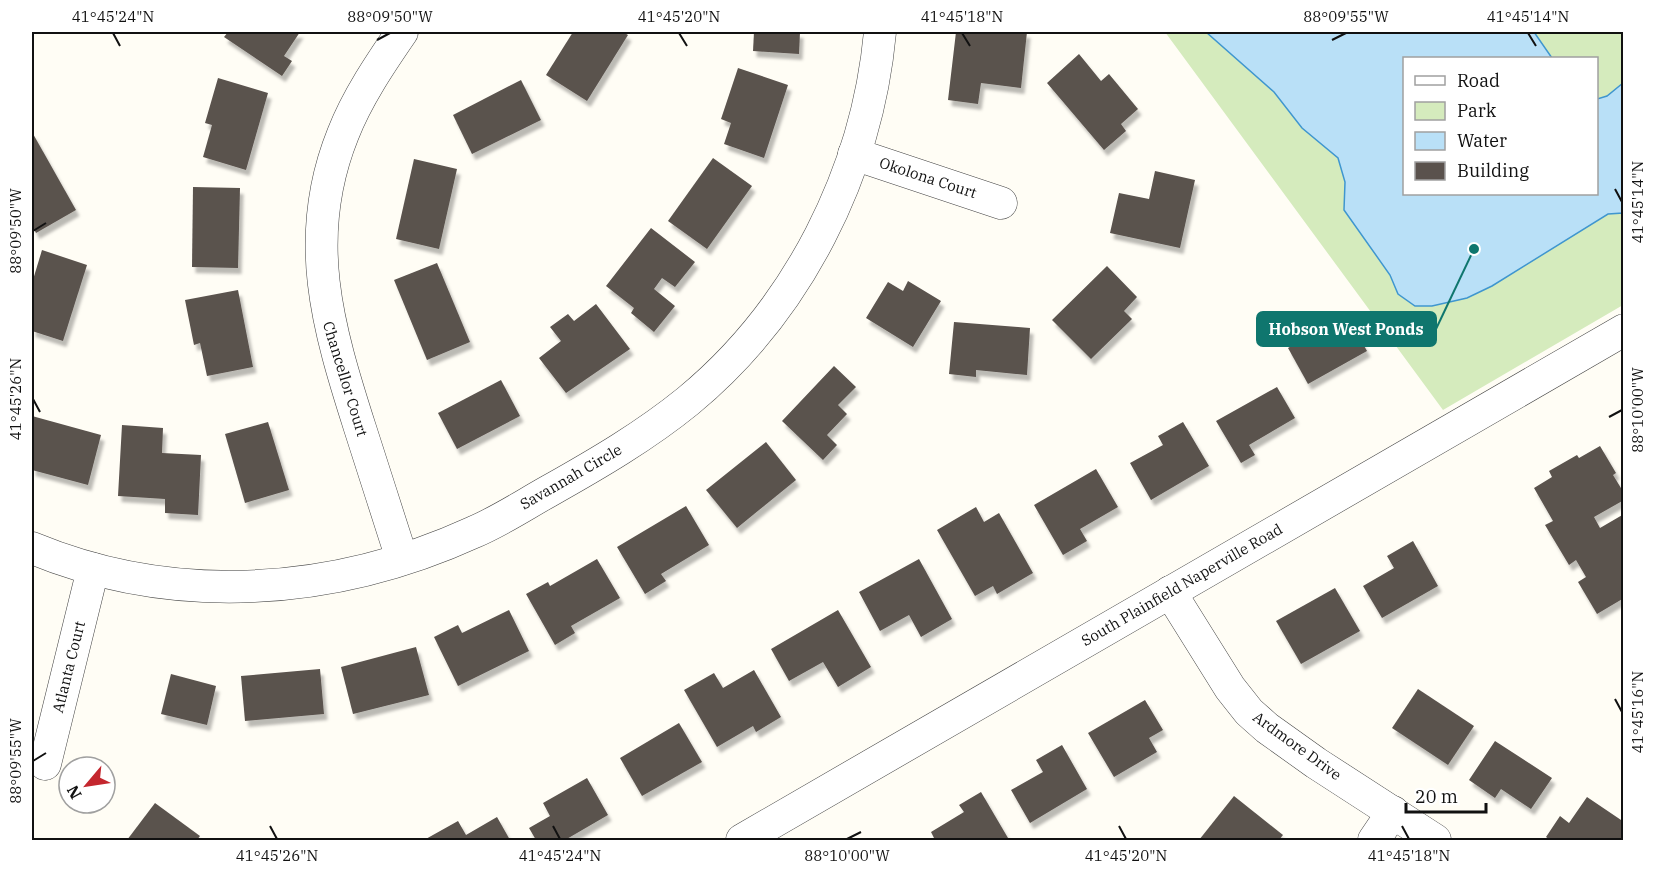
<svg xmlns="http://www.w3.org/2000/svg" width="1655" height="872" font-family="'IBM Plex Serif',serif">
	<defs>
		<filter id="shadow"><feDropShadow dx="3.5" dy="6" stdDeviation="1.5" flood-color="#0004"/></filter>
	</defs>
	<rect width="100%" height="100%" fill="#fffdf5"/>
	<!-- green -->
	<path fill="#d5ebbd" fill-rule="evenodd" d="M1165,32H1623V305L1443,410ZM1404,58H1596V194H1404Z"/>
	<!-- water -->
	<path fill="#b9e0f7" stroke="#3f96cf" stroke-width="1.5" d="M1206,32H1534L1552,58H1404V194H1596L1597,99L1607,96L1623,83V213L1608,214L1492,286L1467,298L1432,306H1415L1398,294L1390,275L1344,210L1345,182L1338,158L1302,128L1274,92Z"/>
	<!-- building -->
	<g fill="#5a524d" filter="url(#shadow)">
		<path d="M228,32H300L284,56L292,61L282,76L224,37Z"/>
		<path d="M573,32H623L628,35L587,101L546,75Z"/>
		<path d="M754,32H800L799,54L753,51Z"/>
		<path d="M956,32H1027L1021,88L981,83L978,104L948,100Z"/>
		<path d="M1079,54L1101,81L1109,74L1138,109L1121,124L1126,131L1104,150L1047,83Z"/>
		<path d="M738,68L788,85L764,158L724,144L731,123L721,119Z"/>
		<path d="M218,78L268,93L246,170L203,157L212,125L205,123Z"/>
		<path d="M521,80L541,120L472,154L453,115Z"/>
		<path d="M32,132L76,210L36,233L32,225Z"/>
		<path d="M713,158L752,186L707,249L668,221Z"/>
		<path d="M414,159L457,169L439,249L396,239Z"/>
		<path d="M1155,171L1195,180L1180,248L1110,233L1119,193L1149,199Z"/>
		<path d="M193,187L240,188L238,268L192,267Z"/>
		<path d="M651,228L695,262L675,287L662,278L654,289L675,306L654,332L631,313L634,308L606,286Z"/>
		<path d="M42,250L87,265L63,341L32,331V283Z"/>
		<path d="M437,263L470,342L427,360L394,280Z"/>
		<path d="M1107,266L1137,297L1124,311L1132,319L1091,359L1052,320Z"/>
		<path d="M908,281L941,301L913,347L866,318L888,282L903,291Z"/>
		<path d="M238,290L253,367L207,376L200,343L194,345L185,300Z"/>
		<path d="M596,304L630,349L566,393L539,358L561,341L550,327L568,314L574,321Z"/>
		<path d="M1346,314L1367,351L1308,384L1288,348Z"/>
		<path d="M954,322L1030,328L1027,375L976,370V377L949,374Z"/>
		<path d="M834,366L856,387L838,405L847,414L827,435L837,445L823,460L782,421Z"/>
		<path d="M501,380L520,416L457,449L438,413Z"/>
		<path d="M1277,387L1295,418L1249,445L1255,455L1241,463L1216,421Z"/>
		<path d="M32,416L101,435L88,485L32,470Z"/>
		<path d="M268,422L289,490L245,503L225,434Z"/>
		<path d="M1183,422L1209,466L1151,500L1130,463L1163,445L1158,436Z"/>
		<path d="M122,425L163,428L162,453L201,455L198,515L165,513V499L118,496Z"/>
		<path d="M766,442L796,480L737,528L706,490Z"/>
		<path d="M1600,446L1616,473L1613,475L1624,493V500L1594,517L1600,528L1624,514V598L1597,614L1578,582L1586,577L1576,560L1569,565L1545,525L1553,521L1534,488L1552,477L1549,471L1577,455L1579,458Z"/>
		<path d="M1096,469L1118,507L1080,529L1087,541L1063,555L1034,505Z"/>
		<path d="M686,506L709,545L661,574L666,581L645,594L617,547Z"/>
		<path d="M976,507L984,522L999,513L1033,573L997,594L993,586L975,596L937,530Z"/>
		<path d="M1413,541L1438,586L1382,618L1363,586L1394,568L1387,556Z"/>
		<path d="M597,559L620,598L571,626L575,633L555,645L526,594L548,582L550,586Z"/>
		<path d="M919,559L952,619L921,637L909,615L880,631L859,592Z"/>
		<path d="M1335,588L1360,631L1301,664L1276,621Z"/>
		<path d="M509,610L529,651L458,686L434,637L458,625L462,633Z"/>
		<path d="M838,610L871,667L838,687L823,662L789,681L771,649Z"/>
		<path d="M416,647L429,695L353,714L341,667Z"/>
		<path d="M320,669L324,714L245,721L241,676Z"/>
		<path d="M754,670L781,717L756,732L753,726L717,747L684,690L714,673L723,688Z"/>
		<path d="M171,674L216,686L207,725L161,714Z"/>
		<path d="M1418,689L1474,726L1448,765L1392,728Z"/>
		<path d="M1145,700L1163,730L1149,738L1157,752L1114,777L1088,733Z"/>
		<path d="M679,723L702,762L642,796L620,758Z"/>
		<path d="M1495,741L1552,778L1531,809L1501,789L1495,798L1469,780Z"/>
		<path d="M1062,745L1087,789L1030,823L1011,790L1043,772L1036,760Z"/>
		<path d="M587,778L608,815L565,840H536L529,828L550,816L543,803Z"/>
		<path d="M981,792L1008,838L1003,840H935L931,832L964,812L959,805Z"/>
		<path d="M1234,796L1283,835L1279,840H1199Z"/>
		<path d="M1587,797L1624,822L1623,840H1550L1546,837L1560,816L1569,823Z"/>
		<path d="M155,803L200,836L197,840H127Z"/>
		<path d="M497,817L510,840H424L458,821L466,835Z"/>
	</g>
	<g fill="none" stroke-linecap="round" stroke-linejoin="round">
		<!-- minor casing -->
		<g stroke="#444" stroke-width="33">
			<g id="minor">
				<path d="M402,32C380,64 357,98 343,134C301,238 328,328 360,428C374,472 388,515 402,559"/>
				<path d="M854,154L1001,203"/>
				<path d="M32,548C175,607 334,596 474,532C500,521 524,505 549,491C597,464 645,436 688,401C798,310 867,173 880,32"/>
				<path d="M1170,592L1230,688L1249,712L1267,728L1316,763L1435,840"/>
				<path d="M45,764L93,569"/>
				<path d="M742,840L1624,330"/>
				<path d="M1374,840L1393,812"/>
			</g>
		</g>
		<!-- minor -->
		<use href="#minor" stroke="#fff" stroke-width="32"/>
	</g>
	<!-- ticks -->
	<path fill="none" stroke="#111" stroke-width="2" d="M113,33L120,46M679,33L687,46M962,33L970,46M1528,33L1536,46M377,40L390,33M1332,40L1346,33M1615,189L1622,202M33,231L46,223M33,399L40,412M1609,417L1622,410M1615,699L1622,712M33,761L46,753M270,826L277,839M553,826L560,839M1119,826L1126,839M1402,826L1409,839M847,839L861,832"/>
	<g text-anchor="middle" stroke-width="6" stroke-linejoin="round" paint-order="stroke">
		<!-- street labels -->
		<g font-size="15" fill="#111" stroke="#fff">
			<text transform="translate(928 178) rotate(18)" y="5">Okolona Court</text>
			<text transform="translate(345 379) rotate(73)" y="5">Chancellor Court</text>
			<text transform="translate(571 477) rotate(-30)" y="5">Savannah Circle</text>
			<text transform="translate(1182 585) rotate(-30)" y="5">South Plainfield Naperville Road</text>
			<text transform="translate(69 667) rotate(-76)" y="5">Atlanta Court</text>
			<text transform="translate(1297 746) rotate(36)" y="5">Ardmore Drive</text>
		</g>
	</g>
	<!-- callouts -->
	<path fill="none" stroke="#0f766e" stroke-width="2" d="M1474 249L1436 329"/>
	<circle fill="#0f766e" stroke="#fff" stroke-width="2" cx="1474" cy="249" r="6"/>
	<rect fill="#0f766e" stroke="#0f766e" stroke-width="2" x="1257" y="312" width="179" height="34" rx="6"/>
	<g font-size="16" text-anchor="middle" font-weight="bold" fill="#fff">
		<text x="1346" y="335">Hobson West Ponds</text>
	</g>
	<!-- border -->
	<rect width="1655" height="872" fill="none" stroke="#ffffff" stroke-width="66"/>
	<!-- legend -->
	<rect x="1403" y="57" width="195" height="138" fill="#ffffff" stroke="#a0a0a0" stroke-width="1.5"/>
	<rect x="1415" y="76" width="30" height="9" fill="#ffffff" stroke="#a0a0a0" stroke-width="1.5"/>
	<text x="1457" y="87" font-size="18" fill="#111111">Road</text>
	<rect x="1415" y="102" width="30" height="18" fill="#d5ebbd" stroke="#a0a0a0" stroke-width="1.5"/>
	<text x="1457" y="117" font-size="18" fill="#111111">Park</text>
	<rect x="1415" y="132" width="30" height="18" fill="#b9e0f7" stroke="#a0a0a0" stroke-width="1.5"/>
	<text x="1457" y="147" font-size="18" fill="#111111">Water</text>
	<rect x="1415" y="162" width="30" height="18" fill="#5a524d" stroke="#a0a0a0" stroke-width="1.5"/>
	<text x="1457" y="177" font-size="18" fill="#111111">Building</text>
	<!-- north arrow -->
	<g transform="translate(87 785) rotate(241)"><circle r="28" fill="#ffffff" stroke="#a0a0a0" stroke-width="1.5"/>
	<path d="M0-4.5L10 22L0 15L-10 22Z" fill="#c4262e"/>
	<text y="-9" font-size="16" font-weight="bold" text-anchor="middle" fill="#111111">N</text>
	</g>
	<!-- scale -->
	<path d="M1406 803v9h80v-9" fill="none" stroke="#111111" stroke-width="3"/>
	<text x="1415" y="803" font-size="18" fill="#111111" stroke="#ffffff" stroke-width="4.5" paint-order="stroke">20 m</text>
	<rect x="33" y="33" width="1589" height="806" fill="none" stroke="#111" stroke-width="2"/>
	<g font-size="15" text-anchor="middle" fill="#111">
		<text x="113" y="22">41°45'24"N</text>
		<text x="390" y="22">88°09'50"W</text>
		<text x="679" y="22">41°45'20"N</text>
		<text x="962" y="22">41°45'18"N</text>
		<text x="1346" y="22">88°09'55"W</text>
		<text x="1528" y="22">41°45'14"N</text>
		<text transform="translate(1638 202) rotate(-90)" y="5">41°45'14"N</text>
		<text transform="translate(16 231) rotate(-90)" y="5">88°09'50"W</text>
		<text transform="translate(16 399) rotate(-90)" y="5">41°45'26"N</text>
		<text transform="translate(1638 410) rotate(-90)" y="5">88°10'00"W</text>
		<text transform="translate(1638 712) rotate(-90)" y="5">41°45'16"N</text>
		<text transform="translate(16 761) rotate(-90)" y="5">88°09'55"W</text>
		<text x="277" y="861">41°45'26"N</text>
		<text x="560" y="861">41°45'24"N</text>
		<text x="847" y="861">88°10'00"W</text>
		<text x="1126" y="861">41°45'20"N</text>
		<text x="1409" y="861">41°45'18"N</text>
	</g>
</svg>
